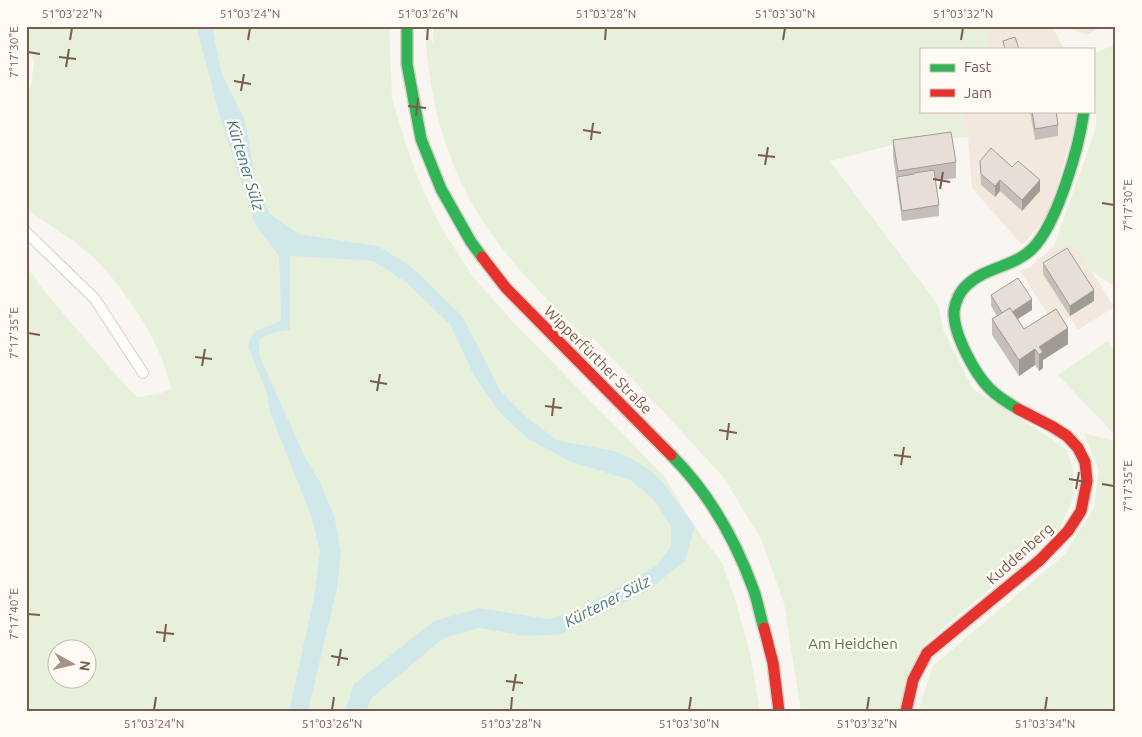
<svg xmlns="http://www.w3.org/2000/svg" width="1142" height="737" font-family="Ubuntu,sans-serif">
	<rect width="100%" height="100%" fill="#f9f5f0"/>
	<!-- residential -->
	<g fill="#f2e8de">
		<path d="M983,26H1050L1058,36L1063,49H990Z"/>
		<path d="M1066,26H1105L1086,35Z"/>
		<path d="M927,111H1079L1049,214L1022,245L972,188L968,137L962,112L929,118Z"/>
		<path d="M1054,246H1076L1114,307L1078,330L1070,317L1062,322L1049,316L1020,271L1030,267Z"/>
	</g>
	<!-- green -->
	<g fill="#e7f0db" fill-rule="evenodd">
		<path d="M26,26H196L219,114L255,224L279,256L281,320C273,327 257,327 252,335C250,338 249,343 248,347L266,391L271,415L311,516L320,552L314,597L289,711H26V266L45,292L116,375L137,397L159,394L171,388C161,345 134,303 106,271C84,245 54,228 26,209V90L31,87L34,61L26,48ZM58,650H88V680H58Z"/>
		<path d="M212,26H389L392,98L407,148L422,188L442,229L474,278L512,321L664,476L695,527L722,563L735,599L750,653L760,711H366L372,698L444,638L480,628L524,636L560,635L649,590L685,561L695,527L614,451L557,440L523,414L500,390L463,317L378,246L299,234L270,214L257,187L245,120L222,74Z"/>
		<path d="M433,26H983L990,49H921V111H927L930,118L962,112L968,137L908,141L830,161L938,305L943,329L973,389L1052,439L1067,451L1073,469V499L1058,531L920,648L899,711H801L784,603L761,539L724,478L674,423L591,336L592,345C561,313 528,282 501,247C451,182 429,109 425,28L433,43Z"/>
		<path d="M1116,44V287L1092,271L1076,246H1054L1096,128V99L1093,92V54Z"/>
		<path d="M290,256L373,261L407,283L451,326L474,376L500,413L528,439L571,462L630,480L654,500L671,526V546L656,566L580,609L549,619L480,608L354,684L345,711H308L337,589L341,554L335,518L320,482L305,457L260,357L259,341C267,333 278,331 290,330Z"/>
		<path d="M1107,341L1116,351V436L1058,375Z"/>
		<path d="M1084,433L1116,442V711H918L933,666L1064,555L1094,508L1099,470Z"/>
	</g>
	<!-- water -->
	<path fill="#d0e8ea" d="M196,26H212L222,74L245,120L257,187L270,214L299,234L378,246L413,268L463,317L500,390L523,414L557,440L614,451L632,459L652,472L665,485L695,527L685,561L649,590L560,635L524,636L480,628L444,638L372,698L366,711H345L354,684L434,621L480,608L549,619L580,609L656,566L671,546V526L654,500L630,480L571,462L528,439L500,413L474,376L451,326L407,283L373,261L290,256V330C278,331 267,333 259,341L260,357L305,457L320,482L335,518L341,554L337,589L308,711H289L314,597L320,552L311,516L271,415L266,391L248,347C249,343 250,338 252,335C257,327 273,327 281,320L279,256L255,224L219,114Z"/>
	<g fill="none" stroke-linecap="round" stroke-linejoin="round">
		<!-- lane casing -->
		<g stroke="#d7d1cb" stroke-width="12">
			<path id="lane" d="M26,232L95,299L143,373"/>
		</g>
		<!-- fast casing -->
		<g stroke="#d9d2cb" stroke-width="14">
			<g id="fast">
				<path d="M407,26V64L421,139L441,189L471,242L482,257"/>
				<path d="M1018,409C1008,403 998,397 990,389C975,374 953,334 954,311C955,302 960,291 967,285C985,267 1015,267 1033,248C1058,222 1079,147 1084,111"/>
				<path d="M671,455C708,492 736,541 754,591C758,603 760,616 764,628"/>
			</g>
		</g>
		<!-- jam casing -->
		<g stroke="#d9d2cb" stroke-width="14">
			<g id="jam">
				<path d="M482,257L506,288L671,455"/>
				<path d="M764,628L773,663L779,711"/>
				<path d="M906,711L913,680L927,653L1040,560L1068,531L1081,511L1087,481L1085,462L1078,448L1067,436L1053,427L1018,409"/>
			</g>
		</g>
		<!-- lane -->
		<use href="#lane" stroke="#fefefd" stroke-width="10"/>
		<!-- fast -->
		<use href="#fast" stroke="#30b455" stroke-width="11"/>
		<!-- jam -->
		<use href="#jam" stroke="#e5322d" stroke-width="11"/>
	</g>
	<!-- wall -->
	<g fill="#c6bfb9">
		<path d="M1030,111H1056L1058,125V136L1035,140Z"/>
		<path d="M893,140L956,162V178L935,181L939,205V216L902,221L893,156Z"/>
		<path d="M980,161L1012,167L1040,191L1022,211L1000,191L995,197L981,185Z"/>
		<path d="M1043,263L1094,301L1070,316L1043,274Z"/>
		<path d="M991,295L1032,310L1017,319L1024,329L1068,344L1043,360V368L1039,371L1035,365L1019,376L992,335V319L997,316L991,306Z"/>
	</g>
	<!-- shaded-wall -->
	<g fill="#a19b96">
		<path d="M1000,180V191L995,197V186Z"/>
		<path d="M1040,180V191L1022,211V200Z"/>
		<path d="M1094,290V301L1070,316V306Z"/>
		<path d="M1032,299V310L1004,328V317Z"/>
		<path d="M1068,328V344L1043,360V368L1039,371V347Z"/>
		<path d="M1035,349V365L1019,376V360Z"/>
	</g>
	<!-- building -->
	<g fill="#e6ded7" stroke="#a19b96">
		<path d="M1015,37L1019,49H1005L1003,41Z"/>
		<path d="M1032,111H1056L1058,125L1035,129Z"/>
		<path d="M951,132L956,162L898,171L893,140Z"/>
		<path d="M991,148L1012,167L1018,161L1040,180L1022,200L1000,180L995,186L981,174L980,161Z"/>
		<path d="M934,170L939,205L902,211L897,177L914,174V173Z"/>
		<path d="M1067,248L1094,290L1070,306L1043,263Z"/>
		<path d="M1018,278L1032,299L1012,312L1010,308L1002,313L991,295Z"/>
		<path d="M1010,308L1024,329L1056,309L1068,328L1039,347L1043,352L1039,355L1035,349L1019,360L992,319Z"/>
	</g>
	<!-- ticks -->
	<path fill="none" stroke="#7a5c4d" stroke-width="2" d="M70,40L72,28M248,40L250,28M427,40L428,28M605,40L606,28M783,40L785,28M961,40L963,28M28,52L40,54M59,57L76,59M66,67L69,49M234,81L251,84M241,91L244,74M408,106L426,108M416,116L418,98M583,130L601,133M591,140L593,123M758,155L775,157M765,165L768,147M933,179L950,182M940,189L943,172M1102,203L1114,205M28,333L40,335M195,357L212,359M202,366L205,349M370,381L387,384M377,391L380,374M545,406L562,408M552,416L554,398M719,430L737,433M727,440L729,423M894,455L911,457M901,465L904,447M1069,479L1086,482M1102,484L1114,486M1076,489L1079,472M28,614L40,615M156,632L174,634M164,642L166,624M331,656L348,659M338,666L341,649M506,681L523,683M513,691L516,674M154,710L156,697M332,710L334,697M511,710L512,697M689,710L691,697M867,710L869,697M1045,710L1047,697"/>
	<g text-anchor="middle" stroke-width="5" stroke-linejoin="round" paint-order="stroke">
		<!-- street labels -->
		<g font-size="15" fill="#7a5c4d" stroke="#fffaf3">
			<text transform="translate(598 360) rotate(45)" y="5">Wipperfürther Straße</text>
			<text transform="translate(1020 554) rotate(-42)" y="5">Kuddenberg</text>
		</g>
		<!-- park labels -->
		<g font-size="15" fill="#537a41" stroke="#fffaf3">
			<text x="853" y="649">Am Heidchen</text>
		</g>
		<!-- water labels -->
		<g font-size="16" font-style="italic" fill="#437c86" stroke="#fffaf3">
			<text transform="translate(246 165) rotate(73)" y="6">Kürtener Sülz</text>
			<text transform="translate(607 601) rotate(-27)" y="6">Kürtener Sülz</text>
		</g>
	</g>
	<!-- border -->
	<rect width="1142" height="737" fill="none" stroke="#fffaf3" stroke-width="55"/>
	<!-- legend -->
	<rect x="920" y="48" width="175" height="65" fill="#fffaf3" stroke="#cabbb1"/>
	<rect x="930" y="64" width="25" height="8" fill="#30b455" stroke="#cabbb1"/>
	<text x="964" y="72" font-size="15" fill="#7a5c4d">Fast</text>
	<rect x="930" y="89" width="25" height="8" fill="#e5322d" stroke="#cabbb1"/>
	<text x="964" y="98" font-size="15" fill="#7a5c4d">Jam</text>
	<!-- north arrow -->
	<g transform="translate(72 664) rotate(98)"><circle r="24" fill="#fffaf3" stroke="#cabbb1"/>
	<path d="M0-4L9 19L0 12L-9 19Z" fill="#a69286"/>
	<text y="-8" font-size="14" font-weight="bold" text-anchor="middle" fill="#7a5c4d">N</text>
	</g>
	<rect x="28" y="28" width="1086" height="682" fill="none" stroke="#7a5c4d" stroke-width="2"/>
	<g font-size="12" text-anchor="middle" fill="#7a5c4d">
		<text x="72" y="18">51°03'22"N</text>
		<text x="250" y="18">51°03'24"N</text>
		<text x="428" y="18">51°03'26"N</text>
		<text x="606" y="18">51°03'28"N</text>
		<text x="785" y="18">51°03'30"N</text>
		<text x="963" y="18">51°03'32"N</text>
		<text transform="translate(14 52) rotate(-90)" y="4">7°17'30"E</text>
		<text transform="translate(1128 205) rotate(-90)" y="4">7°17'30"E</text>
		<text transform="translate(14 333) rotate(-90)" y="4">7°17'35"E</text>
		<text transform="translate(1128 486) rotate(-90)" y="4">7°17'35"E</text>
		<text transform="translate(14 614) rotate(-90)" y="4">7°17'40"E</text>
		<text x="154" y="728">51°03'24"N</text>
		<text x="332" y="728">51°03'26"N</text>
		<text x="511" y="728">51°03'28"N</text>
		<text x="689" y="728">51°03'30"N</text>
		<text x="867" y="728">51°03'32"N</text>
		<text x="1045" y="728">51°03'34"N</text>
	</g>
</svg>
